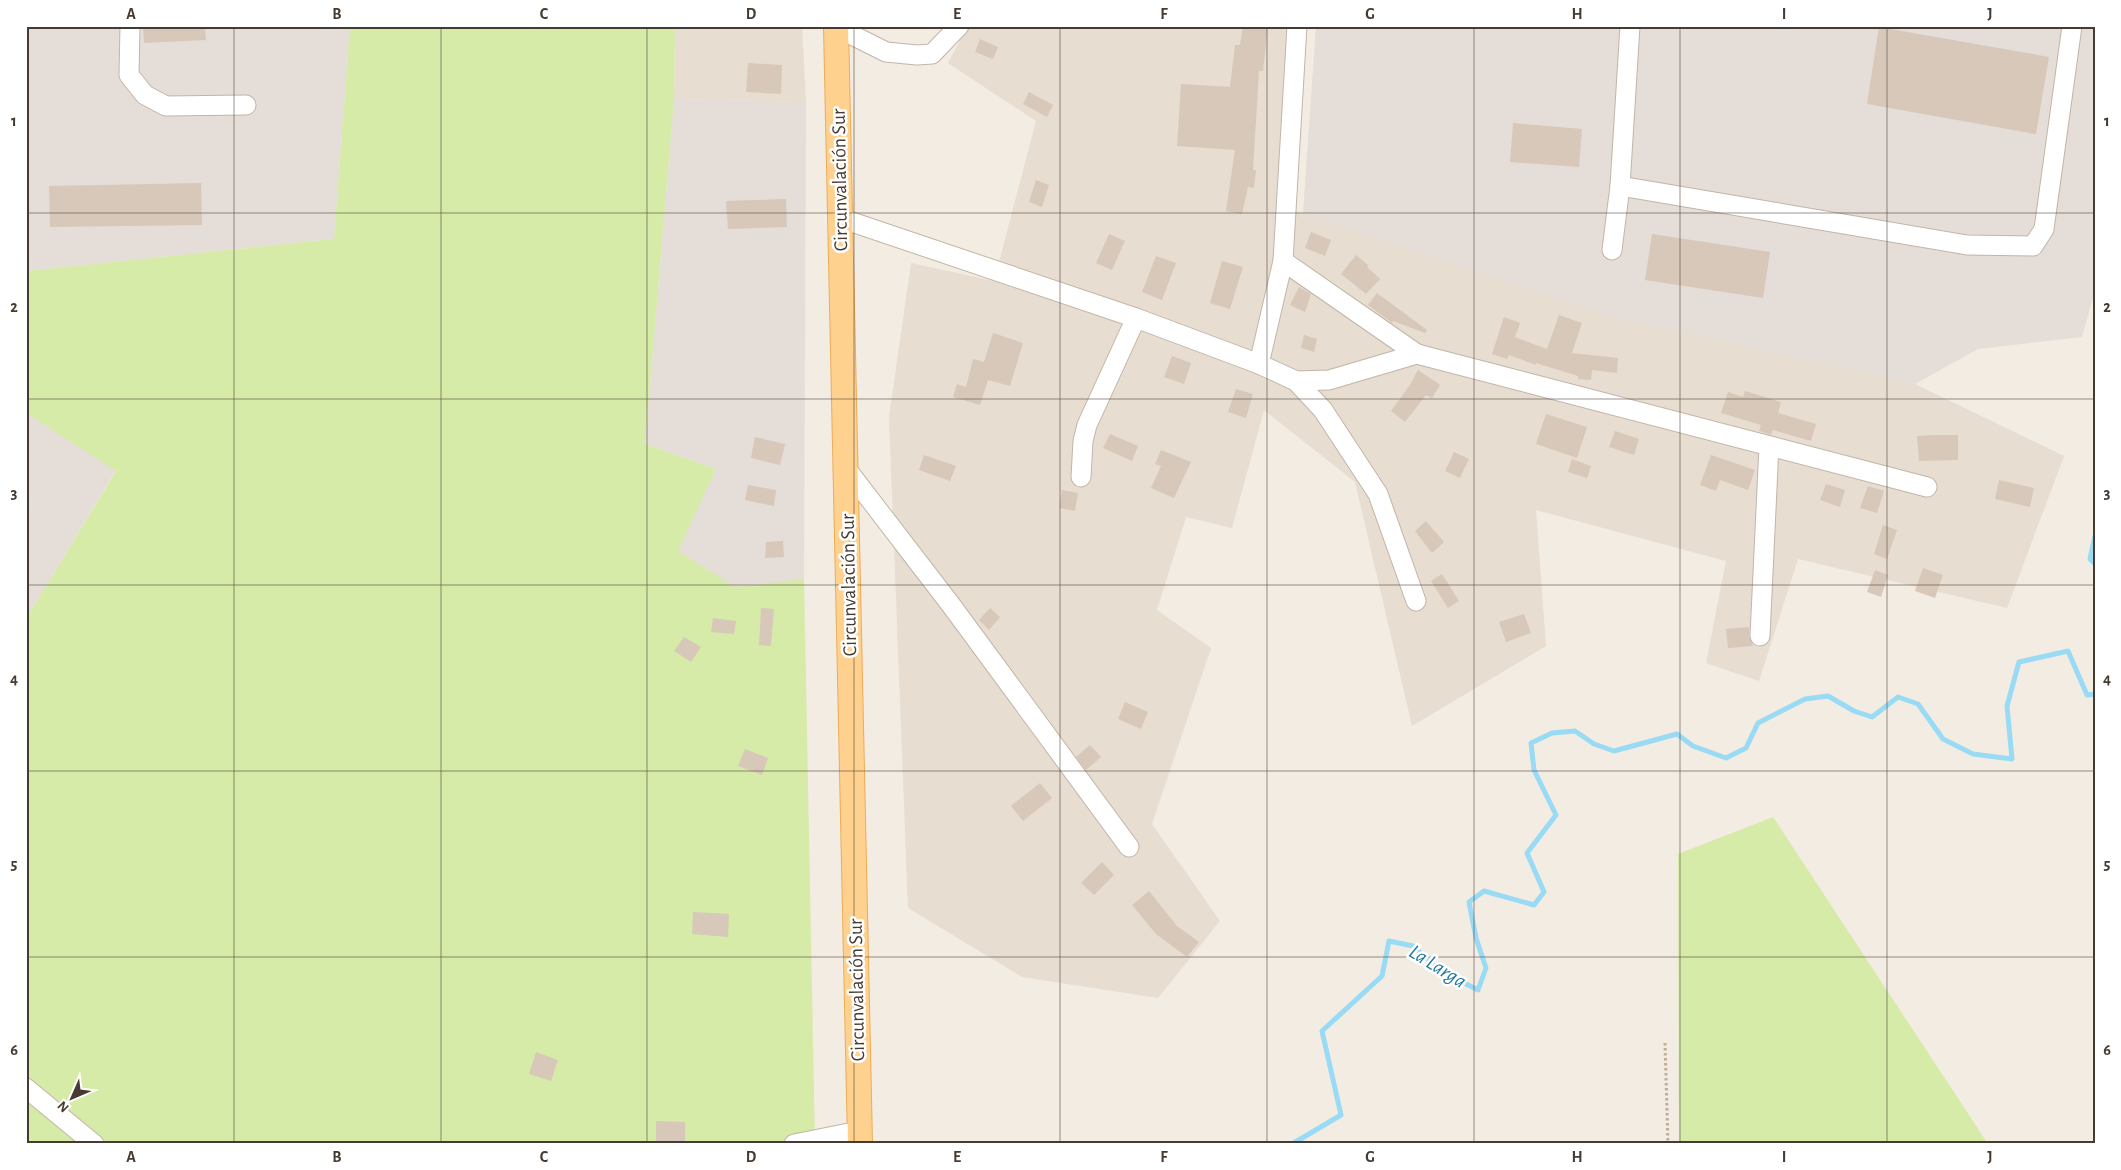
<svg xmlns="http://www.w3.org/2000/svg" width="2121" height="1170" font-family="'Alegreya Sans',sans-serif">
	<rect width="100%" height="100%" fill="#f3ece2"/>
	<!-- residential -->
	<g fill="#e7ddd0">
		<path d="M675,26H802L806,102L674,99Z"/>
		<path d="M968,26H1288L1276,207L1303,213L1366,233L1611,316L1915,384L2064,456L2007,608L1798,559L1759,681L1706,663L1726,561L1536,510L1546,646L1412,726L1355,482L1264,410L1232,528L1186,517L1157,610L1211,648L1152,824L1220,921L1158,998L1022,977L908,908L889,417L911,263L994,281L1036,121L948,63Z"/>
	</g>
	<!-- industrial -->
	<g fill="#e4ddd8">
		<path d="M26,26H350L334,239L26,271Z"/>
		<path d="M1316,26H2095V290L2082,337L1978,349L1915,384L1611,316L1303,213Z"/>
		<path d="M674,99L806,102L804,579L735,588L677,551L716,469L645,444Z"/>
		<path d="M26,413L116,470L26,619Z"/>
	</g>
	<!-- green -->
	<g fill="#d5eba7">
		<path d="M350,26H675L674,99L645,444L716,469L678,551L735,587L804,579L815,1144H26V619L116,471L26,413V271L334,239Z"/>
		<path d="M1773,817L1988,1144H1679L1678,854Z"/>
	</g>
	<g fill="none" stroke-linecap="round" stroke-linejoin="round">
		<!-- stream -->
		<g stroke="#99dbf5" stroke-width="5">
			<path d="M2095,536L2090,559L2095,564"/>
			<path d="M1292,1144L1341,1115L1322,1031L1382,976L1389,941L1413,946L1439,970L1478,990L1486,968L1476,938L1469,902L1484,891L1534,905L1544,892L1527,853L1556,815L1534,770L1531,743L1552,733L1575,731L1594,744L1614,751L1677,734L1693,746L1726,758L1746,748L1758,723L1805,699L1828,696L1854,711L1872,717L1898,697L1918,704L1943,739L1973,754L2012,759L2007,706L2019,662L2068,651L2087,695L2095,694"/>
		</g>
	</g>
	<!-- building -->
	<g fill="#d8c8ba">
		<path d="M143,26H205L206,40L144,43Z"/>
		<path d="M1243,26H1268L1263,71H1259L1253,170H1256L1254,188L1248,187L1242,214L1226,211L1235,150L1177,146L1181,84L1230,87L1235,45H1240Z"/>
		<path d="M1879,27L2049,57L2036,134L1867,104Z"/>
		<path d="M980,39L998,47L993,59L975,52Z"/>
		<path d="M748,63L782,65L781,94L746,92Z"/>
		<path d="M1029,92L1053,105L1047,117L1023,104Z"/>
		<path d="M1513,123L1582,129L1579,167L1510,162Z"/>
		<path d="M1036,180L1049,185L1042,207L1029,202Z"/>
		<path d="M201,183L202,225L50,227L49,186Z"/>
		<path d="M786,199L787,227L728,229L726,201Z"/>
		<path d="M1311,232L1331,240L1325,256L1305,248Z"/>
		<path d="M1109,234L1125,241L1112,270L1096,263Z"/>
		<path d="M1652,234L1770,252L1763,298L1645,280Z"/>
		<path d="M1356,255L1368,265L1367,267L1380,279L1366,294L1341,274Z"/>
		<path d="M1156,256L1176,263L1162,300L1142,292Z"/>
		<path d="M1222,261L1243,267L1230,309L1210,303Z"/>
		<path d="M1299,287L1311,294L1305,312L1290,305Z"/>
		<path d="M1377,293L1427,330L1425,333L1393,321L1392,323L1368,305Z"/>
		<path d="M1559,315L1582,323L1572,353L1618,358L1617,373L1592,370L1591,380L1578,379V376L1536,363V365L1509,355L1507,359L1492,354L1504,317L1520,323L1515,337L1547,349Z"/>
		<path d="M993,333L1023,343L1010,386L988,380L980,405L953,397L957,384L966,387L973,359L984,362Z"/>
		<path d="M1304,335L1317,339L1314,352L1301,348Z"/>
		<path d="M1172,356L1191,363L1184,384L1164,377Z"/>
		<path d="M1418,370L1440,385L1432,398L1426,395L1405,422L1391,411L1410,385Z"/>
		<path d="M1236,389L1253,394L1246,418L1228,412Z"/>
		<path d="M1745,391L1781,402L1778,413L1816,424L1811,441L1773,430L1771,435L1759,431L1761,425L1721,413L1728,392L1743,397Z"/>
		<path d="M1546,414L1587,427L1577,458L1536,444Z"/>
		<path d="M1615,431L1639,439L1634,455L1609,447Z"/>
		<path d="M1110,434L1138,446L1132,461L1103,448Z"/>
		<path d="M1933,435H1958V460L1919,461L1917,436Z"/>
		<path d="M755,437L785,444L780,465L751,458Z"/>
		<path d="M1161,450L1191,462L1174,498L1151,488L1161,466L1155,464Z"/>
		<path d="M1454,452L1469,459L1460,478L1445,471Z"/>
		<path d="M924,455L956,466L950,481L919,470Z"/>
		<path d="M1711,455L1755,470L1748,490L1720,480L1716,491L1700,485Z"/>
		<path d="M1572,459L1591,466L1587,478L1568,472Z"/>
		<path d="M1999,480L2034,488L2030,507L1995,499Z"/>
		<path d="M1826,484L1845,490L1840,507L1820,500Z"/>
		<path d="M748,485L776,490L774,506L745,500Z"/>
		<path d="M1868,486L1884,491L1877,513L1860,508Z"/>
		<path d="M1062,490L1078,493L1075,511L1059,508Z"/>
		<path d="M1426,521L1444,542L1432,553L1415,531Z"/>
		<path d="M1883,525L1897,530L1887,559L1874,554Z"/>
		<path d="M783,541L784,557L765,558L766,542Z"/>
		<path d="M1923,568L1943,575L1935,598L1915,591Z"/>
		<path d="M1875,570L1888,575L1881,597L1867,592Z"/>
		<path d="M1442,574L1459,601L1448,608L1431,581Z"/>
		<path d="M761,608L774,609L771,646L759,645Z"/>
		<path d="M990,608L1000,617L989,630L979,620Z"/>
		<path d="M1524,614L1531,633L1506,642L1499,622Z"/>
		<path d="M713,618L736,621L734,634L711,632Z"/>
		<path d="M1749,627V636L1753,646L1728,648L1726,629Z"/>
		<path d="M684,637L701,647L691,662L674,651Z"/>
		<path d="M1125,702L1148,712L1141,729L1118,719Z"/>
		<path d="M1090,745L1101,757L1086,770L1076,757Z"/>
		<path d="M745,749L768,758L762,775L738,766Z"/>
		<path d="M1040,783L1052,798L1023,821L1011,806Z"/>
		<path d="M1102,862L1114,875L1094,895L1081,883Z"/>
		<path d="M1149,891L1177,926L1199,942L1187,957L1156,934L1132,905Z"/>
		<path d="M693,912L729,914L728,937L692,934Z"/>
		<path d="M536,1052L558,1060L551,1081L529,1074Z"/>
		<path d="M656,1121L685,1122V1144H656Z"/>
	</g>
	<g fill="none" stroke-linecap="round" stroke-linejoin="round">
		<!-- minor casing -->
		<g stroke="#c2b5a7" stroke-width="21">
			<g id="minor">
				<path d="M130,26L129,75L145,95L166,106L246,105"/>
				<path d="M836,27L886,52L917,55L932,54L959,26"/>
				<path d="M1620,186L1967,245L2033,246L2044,229L2072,26"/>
				<path d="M840,218L1136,318L1259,364L1296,381L1329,380L1417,354L1927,487"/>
				<path d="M1612,250L1620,186L1630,26"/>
				<path d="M1283,261L1417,354"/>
				<path d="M1259,364L1283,261L1297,26"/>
				<path d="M1296,381L1323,410L1378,494L1416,601"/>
				<path d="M845,467L951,605L1129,847"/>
				<path d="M1081,477L1083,441L1087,425L1136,318"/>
				<path d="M1760,636L1769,446"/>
				<path d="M26,1088L94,1144"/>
				<path d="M794,1144L859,1131"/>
			</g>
		</g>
		<!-- major casing -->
		<g stroke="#ecac57" stroke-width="26">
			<path id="major" d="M836,26L860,1144"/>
		</g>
		<!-- path -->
		<path stroke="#c1ac95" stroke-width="3" stroke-dasharray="2.5 2.5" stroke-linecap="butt" d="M1665,1043L1668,1144"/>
		<!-- minor -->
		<use href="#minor" stroke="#fff" stroke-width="19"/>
		<!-- major -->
		<use href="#major" stroke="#ffd18f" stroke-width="24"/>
	</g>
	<!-- grid -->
	<path fill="none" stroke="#453b32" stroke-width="1" stroke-opacity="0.55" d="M234,26V1144M441,26V1144M647,26V1144M854,26V1144M1060,26V1144M1267,26V1144M1474,26V1144M1680,26V1144M1887,26V1144M26,213H2095M26,399H2095M26,585H2095M26,771H2095M26,957H2095"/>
	<g text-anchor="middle" stroke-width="5" stroke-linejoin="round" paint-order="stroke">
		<!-- street labels -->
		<g font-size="20" fill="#453b32" stroke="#fff">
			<text transform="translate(839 180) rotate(-91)" y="7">Circunvalación Sur</text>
			<text transform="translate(848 585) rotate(-91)" y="7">Circunvalación Sur</text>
			<text transform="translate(856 990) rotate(-91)" y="7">Circunvalación Sur</text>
		</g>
		<!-- water labels -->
		<g font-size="21" font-style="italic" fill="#227a9e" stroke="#fff">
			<text transform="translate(1438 966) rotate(32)" y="7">La Larga</text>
		</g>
	</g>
	<!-- border -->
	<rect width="2121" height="1170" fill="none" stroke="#ffffff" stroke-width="55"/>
	<!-- north arrow -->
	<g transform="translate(72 1098) rotate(225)" stroke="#ffffff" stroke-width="4" paint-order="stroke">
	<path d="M0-4L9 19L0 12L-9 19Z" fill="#453b32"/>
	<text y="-8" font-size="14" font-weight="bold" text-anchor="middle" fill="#453b32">N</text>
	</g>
	<rect x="28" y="28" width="2066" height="1114" fill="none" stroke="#453b32" stroke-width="2"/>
	<g font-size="16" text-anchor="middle" font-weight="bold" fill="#453b32">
		<text x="131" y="19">A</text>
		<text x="337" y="19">B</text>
		<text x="544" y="19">C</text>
		<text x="751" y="19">D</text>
		<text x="957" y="19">E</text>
		<text x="1164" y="19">F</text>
		<text x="1370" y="19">G</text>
		<text x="1577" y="19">H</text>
		<text x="1784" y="19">I</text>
		<text x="1990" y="19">J</text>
		<text x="14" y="126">1</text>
		<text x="2107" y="126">1</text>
		<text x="14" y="312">2</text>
		<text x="2107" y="312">2</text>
		<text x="14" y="498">3</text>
		<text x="2107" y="498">3</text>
		<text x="14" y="684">4</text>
		<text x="2107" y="684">4</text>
		<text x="14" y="869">5</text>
		<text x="2107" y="869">5</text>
		<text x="14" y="1055">6</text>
		<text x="2107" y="1055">6</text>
		<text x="131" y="1162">A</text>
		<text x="337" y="1162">B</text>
		<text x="544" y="1162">C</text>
		<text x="751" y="1162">D</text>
		<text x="957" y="1162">E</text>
		<text x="1164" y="1162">F</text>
		<text x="1370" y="1162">G</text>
		<text x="1577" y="1162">H</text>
		<text x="1784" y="1162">I</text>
		<text x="1990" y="1162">J</text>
	</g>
</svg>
